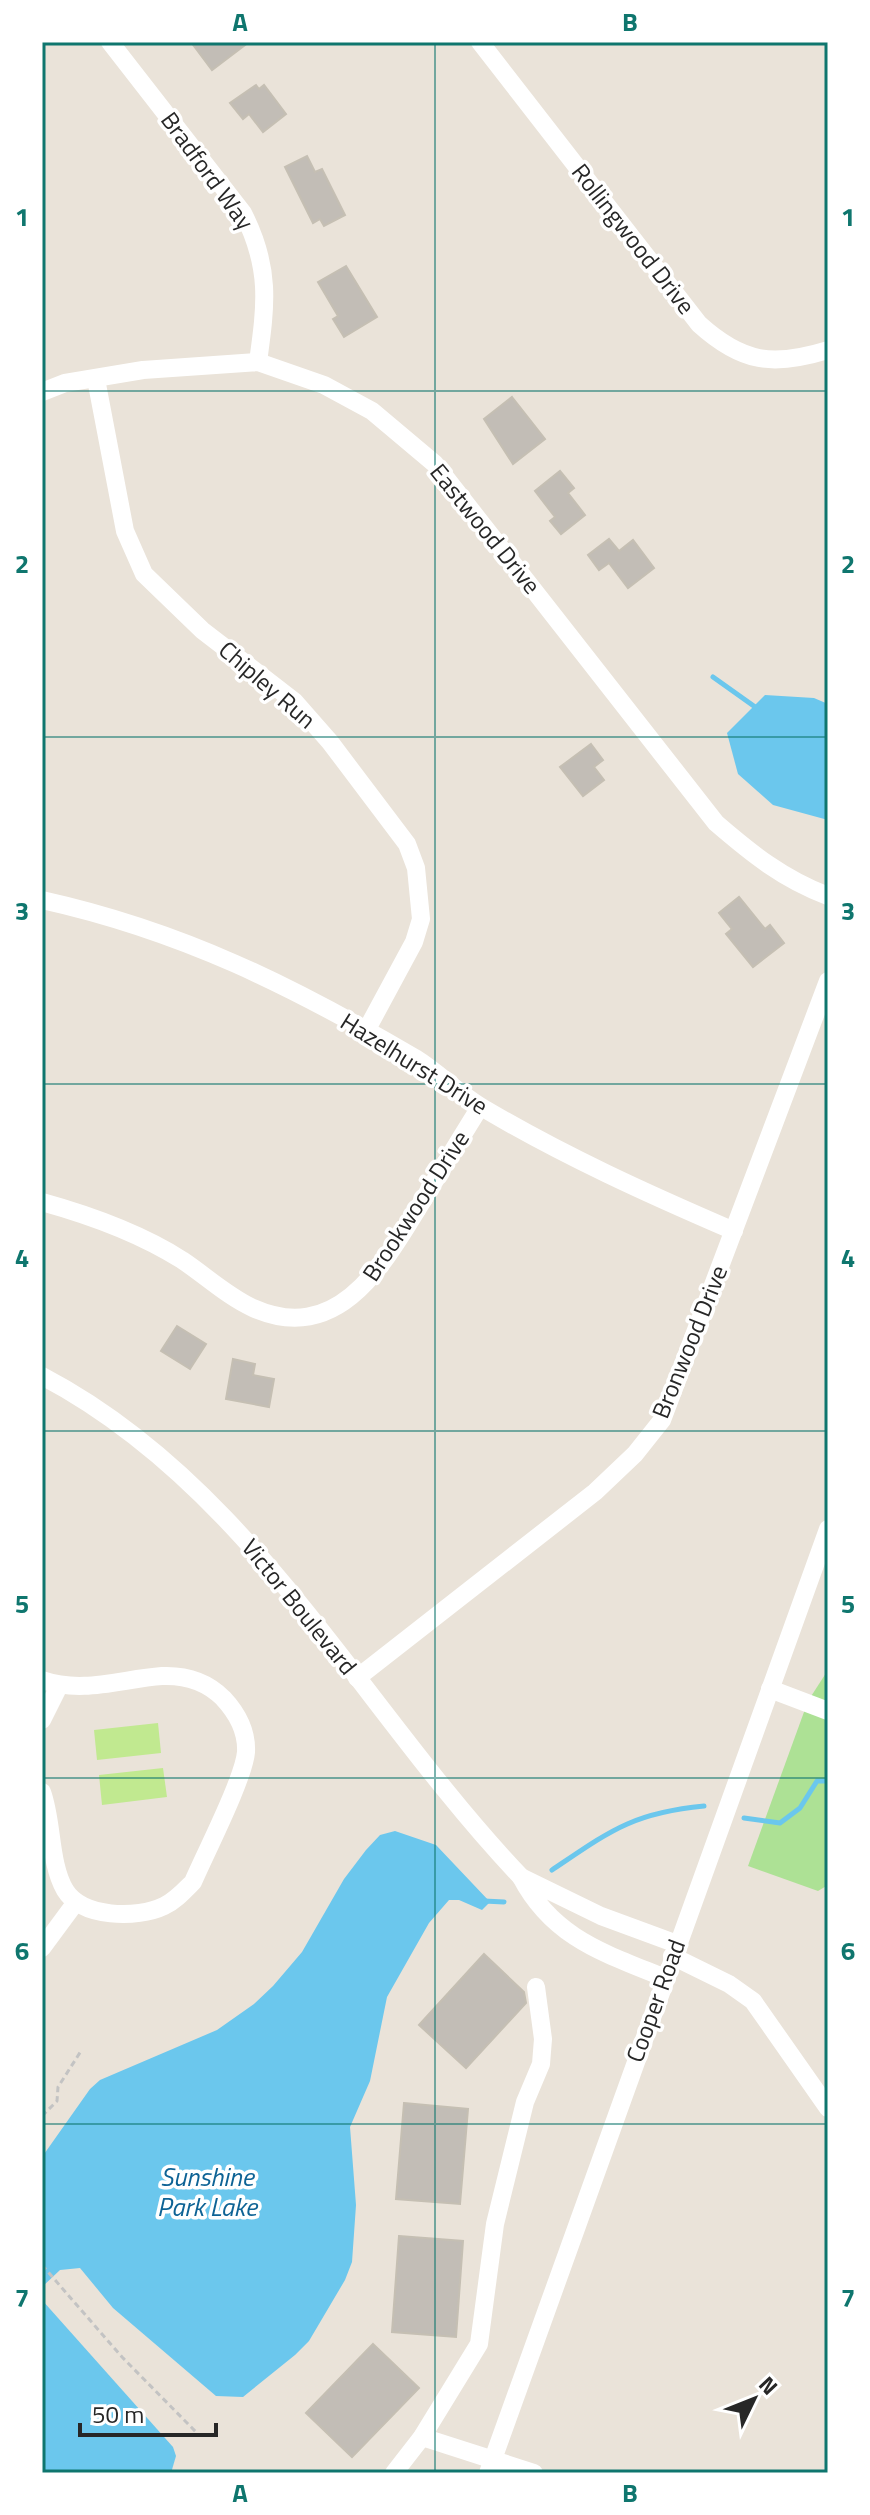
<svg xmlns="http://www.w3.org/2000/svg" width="870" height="2515" font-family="'Titillium Web',sans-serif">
	<rect width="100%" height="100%" fill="#eae3d9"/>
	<!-- green -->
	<path fill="#ade195" d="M828,1670V1885L818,1891L748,1866L808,1701Z"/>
	<!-- pitch -->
	<g fill="#c1e990">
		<path d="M158,1723L161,1753L97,1760L94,1730Z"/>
		<path d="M163,1768L167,1797L102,1805L99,1775Z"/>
	</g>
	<!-- water -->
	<g fill="#6bc7ed">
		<path d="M765,695L814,698L828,704V820L773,805L738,774L727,733Z"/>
		<path d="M395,1831L436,1845L490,1902L482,1910L459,1900H449L429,1923L387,1997L370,2081L350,2127L356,2205L352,2262L345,2280L309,2341L295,2355L243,2397L216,2396L113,2308L80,2268L60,2270L42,2287V2157L90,2089L100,2080L217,2030L254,2004L273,1986L302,1952L344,1879L366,1850L380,1835Z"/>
		<path d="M42,2300L173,2447L176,2456L171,2473H42Z"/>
	</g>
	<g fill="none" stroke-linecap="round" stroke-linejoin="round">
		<!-- stream -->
		<g stroke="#6bc7ed" stroke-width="5">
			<path d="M713,677L758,709"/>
			<path d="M744,1818L780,1823L800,1808L817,1781H828"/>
			<path d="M552,1870C610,1831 632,1813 704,1806"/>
			<path d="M484,1901L504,1902"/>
		</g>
	</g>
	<!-- building -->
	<g fill="#c2bdb6" stroke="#c5bfb3" stroke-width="2">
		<path d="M191,42H249L212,70Z"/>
		<path d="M256,85L259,89L264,85L286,114L263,132L249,114L243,119L230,103Z"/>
		<path d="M307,156L315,172L322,169L345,215L324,226L320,219L313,223L285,167Z"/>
		<path d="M346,266L377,317L344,337L333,319L338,316L318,282Z"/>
		<path d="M512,397L545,439L513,464L484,419Z"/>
		<path d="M560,471L574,488L568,493L585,515L561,534L550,521L555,517L535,491Z"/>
		<path d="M609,539L619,551L633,540L654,568L628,588L609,563L599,570L588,555Z"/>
		<path d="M591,744L603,760L594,767L604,780L583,796L560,767Z"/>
		<path d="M739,897L765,929L770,925L784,943L753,967L726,934L732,929L719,913Z"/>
		<path d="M177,1326L206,1344L190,1369L161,1351Z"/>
		<path d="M233,1359L255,1364L253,1375L274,1379L269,1407L226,1399Z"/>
		<path d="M484,1954L524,1992L526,2003L466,2068L419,2025Z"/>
		<path d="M404,2103L468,2109L460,2204L396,2199Z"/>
		<path d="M399,2236L463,2241L456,2337L392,2332Z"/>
		<path d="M373,2344L419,2388L352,2457L306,2413Z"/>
	</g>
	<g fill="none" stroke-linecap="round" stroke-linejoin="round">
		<!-- path -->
		<g stroke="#c3c3c3" stroke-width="3" stroke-dasharray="6 4" stroke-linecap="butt">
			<path d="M42,2116L57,2101L58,2087L81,2051"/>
			<path d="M42,2265L122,2357L196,2432"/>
		</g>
		<!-- minor -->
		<g stroke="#fff" stroke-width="18">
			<path d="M110,42L243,213C271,268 266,304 258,362"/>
			<path d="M480,42L699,324C742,363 773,367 828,350"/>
			<path d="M96,379L125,531L144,574L202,630L294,701L330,742L407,844L416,868L421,919L414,942L366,1031"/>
			<path d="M42,392L65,383L143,370L258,362L324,385L372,411L435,464L716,823C752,854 783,879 828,896"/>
			<path d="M42,900C182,931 292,986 415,1058C439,1073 459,1094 483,1108C564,1156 648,1194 734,1231"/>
			<path d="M42,1202C89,1215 141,1234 182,1260C206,1276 227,1296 253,1308C338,1346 383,1265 420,1205C440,1172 460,1139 480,1107"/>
			<path d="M42,1376C252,1486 362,1710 521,1877"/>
			<path d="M357,1678L595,1492L635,1454L662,1420L828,981"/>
			<path d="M42,1680C83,1694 121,1679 162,1676C186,1675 206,1681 223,1698C237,1713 247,1731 246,1752C244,1778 205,1854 193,1882C184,1891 175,1901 164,1906C137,1919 82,1918 65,1890C49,1862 53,1822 42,1792"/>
			<path d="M770,1689L828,1711"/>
			<path d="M42,1720L59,1686"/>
			<path d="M42,1948L76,1902"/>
			<path d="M672,1956L729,1984L753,2001L828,2108"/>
			<path d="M665,1978C604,1953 553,1938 521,1877L601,1916L677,1944"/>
			<path d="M422,2437L534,2473"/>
			<path d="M394,2473L422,2437L479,2344L495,2224L525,2102L541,2064L543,2039L536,1987"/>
			<path d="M488,2473L828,1529"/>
		</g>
	</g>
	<!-- grid -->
	<path fill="none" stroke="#0f766e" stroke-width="2" stroke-opacity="0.55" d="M435,42V2473M42,391H828M42,737H828M42,1084H828M42,1431H828M42,1778H828M42,2124H828"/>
	<g text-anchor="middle" stroke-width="7" stroke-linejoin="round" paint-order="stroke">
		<!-- street labels -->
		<g font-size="24" fill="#272727" stroke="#fff">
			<text transform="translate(207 171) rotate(54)" y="8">Bradford Way</text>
			<text transform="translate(633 239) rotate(52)" y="8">Rollingwood Drive</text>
			<text transform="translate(485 529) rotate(51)" y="8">Eastwood Drive</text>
			<text transform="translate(267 685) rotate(41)" y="8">Chipley Run</text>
			<text transform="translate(414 1064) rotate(32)" y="8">Hazelhurst Drive</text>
			<text transform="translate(416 1206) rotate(-57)" y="8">Brookwood Drive</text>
			<text transform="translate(690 1342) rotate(-68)" y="8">Bronwood Drive</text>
			<text transform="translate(299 1607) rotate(51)" y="8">Victor Boulevard</text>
			<text transform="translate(656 2001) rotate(-70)" y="8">Cooper Road</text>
		</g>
		<!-- water labels -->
		<g font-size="26" font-style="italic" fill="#0e6395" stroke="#fff">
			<text x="207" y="2186">Sunshine<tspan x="207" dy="30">Park Lake</tspan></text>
		</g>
	</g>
	<!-- border -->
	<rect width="870" height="2515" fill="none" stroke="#ffffff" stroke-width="88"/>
	<!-- north arrow -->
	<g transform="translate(754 2399) rotate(47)" stroke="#ffffff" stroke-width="6" paint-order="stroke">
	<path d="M0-6L14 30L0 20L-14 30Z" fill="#272727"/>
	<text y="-12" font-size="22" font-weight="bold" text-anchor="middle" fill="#272727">N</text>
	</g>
	<!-- scale -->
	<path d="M80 2423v12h136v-12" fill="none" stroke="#272727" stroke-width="4"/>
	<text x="92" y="2423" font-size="24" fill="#272727" stroke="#ffffff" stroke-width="6" paint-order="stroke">50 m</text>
	<rect x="44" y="44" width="782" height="2427" fill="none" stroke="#0f766e" stroke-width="3"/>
	<g font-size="26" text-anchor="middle" font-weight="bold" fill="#0f766e">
		<text x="240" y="31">A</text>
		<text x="630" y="31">B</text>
		<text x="22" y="226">1</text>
		<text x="848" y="226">1</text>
		<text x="22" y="573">2</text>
		<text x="848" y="573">2</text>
		<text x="22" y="920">3</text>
		<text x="848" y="920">3</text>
		<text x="22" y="1267">4</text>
		<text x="848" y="1267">4</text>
		<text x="22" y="1613">5</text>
		<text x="848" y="1613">5</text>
		<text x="22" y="1960">6</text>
		<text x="848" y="1960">6</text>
		<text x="22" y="2307">7</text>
		<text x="848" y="2307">7</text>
		<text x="240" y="2502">A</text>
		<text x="630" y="2502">B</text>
	</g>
</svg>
